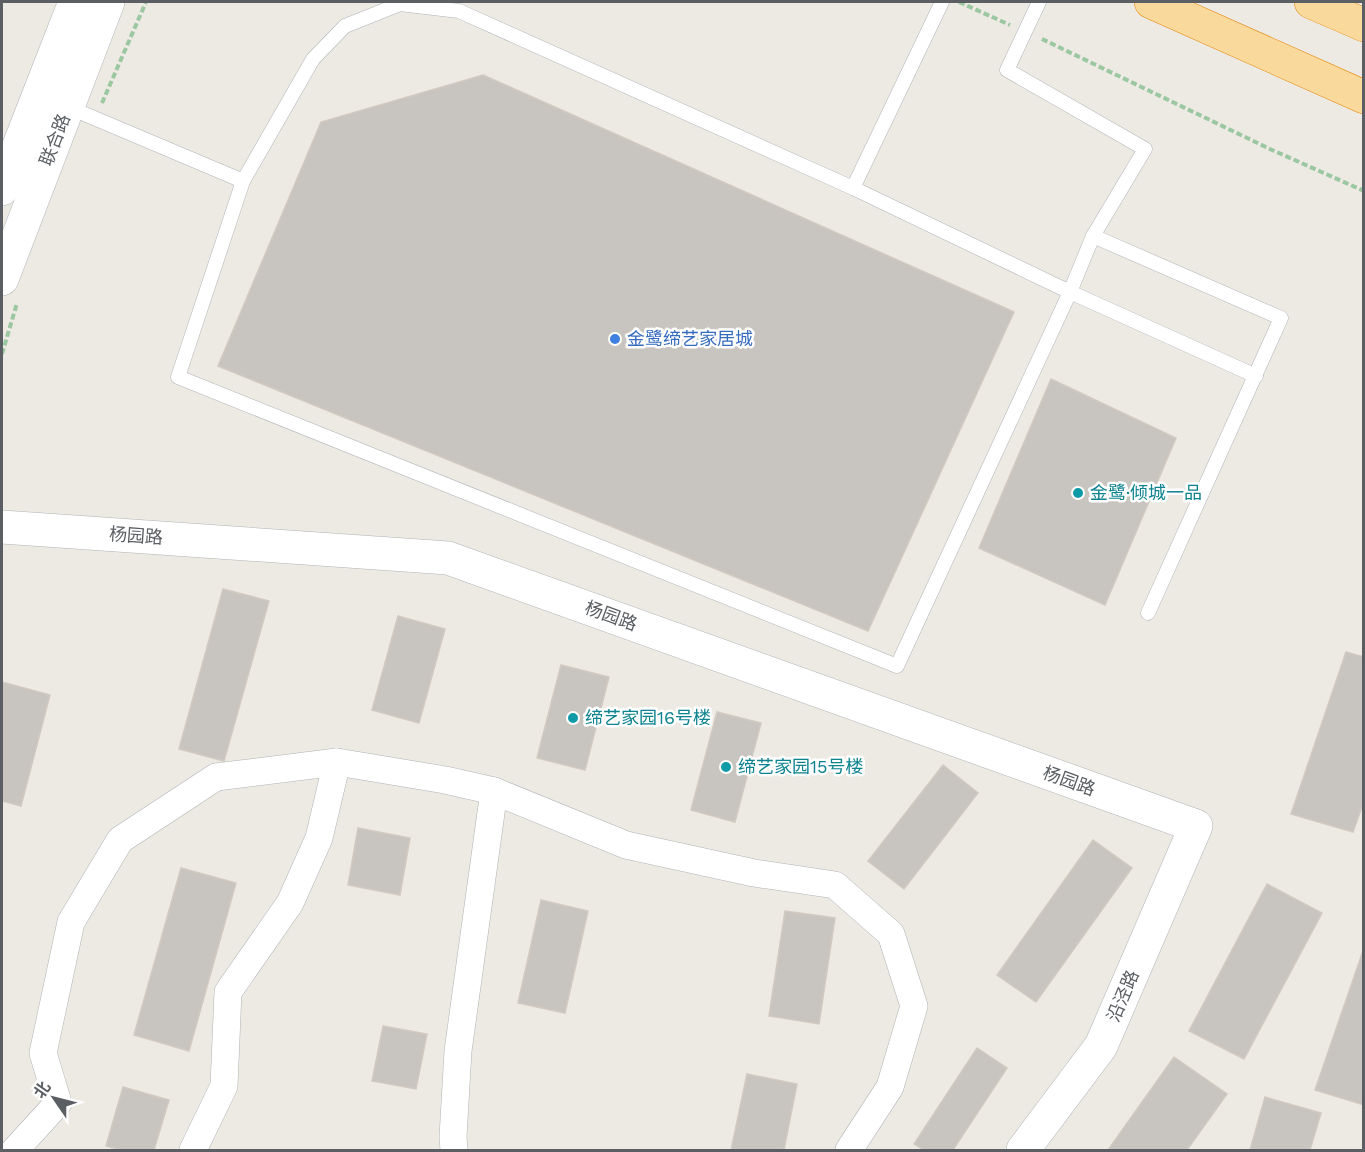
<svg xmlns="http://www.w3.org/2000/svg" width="1365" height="1152" font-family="'Work Sans','Noto Sans SC',sans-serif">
	<rect width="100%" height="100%" fill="#ede9e3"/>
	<!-- building -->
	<g fill="#c8c4bf" stroke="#d1cac1" stroke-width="1.5">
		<path d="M483,75L1014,312L868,631L218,366L321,122Z"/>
		<path d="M1051,379L1176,438L1105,605L979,548Z"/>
		<path d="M223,589L269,601L224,761L179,749Z"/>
		<path d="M398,616L445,629L419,723L372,710Z"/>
		<path d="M1346,652L1364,657V801L1353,832L1291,814Z"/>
		<path d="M561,665L609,677L585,770L537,758Z"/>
		<path d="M2,682L50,695L21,806L2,801Z"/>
		<path d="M717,712L761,723L735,822L691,810Z"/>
		<path d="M943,765L978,793L904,889L868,861Z"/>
		<path d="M358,828L410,838L400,895L348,885Z"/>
		<path d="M1093,840L1132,868L1036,1002L997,975Z"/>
		<path d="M181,868L236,883L189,1051L134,1035Z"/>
		<path d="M1267,884L1322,913L1244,1059L1189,1031Z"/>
		<path d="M541,900L588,911L565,1013L518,1003Z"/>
		<path d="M785,911L835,918L819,1024L769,1016Z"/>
		<path d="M1364,948V1105L1315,1090Z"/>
		<path d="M383,1026L427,1034L416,1089L372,1081Z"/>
		<path d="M977,1048L1007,1068L953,1150H924L914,1144Z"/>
		<path d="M1174,1057L1227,1094L1187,1150H1108Z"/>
		<path d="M747,1074L797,1084L784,1150H731Z"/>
		<path d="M123,1087L169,1100L154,1150H121L106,1146Z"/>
		<path d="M1265,1097L1321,1113L1310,1150H1250Z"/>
	</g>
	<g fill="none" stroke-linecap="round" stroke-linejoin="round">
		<!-- service casing -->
		<g stroke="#b0b4b7" stroke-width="15">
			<g id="service">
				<path d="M1039,2L1007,70L1145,149L1093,236L1281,318L1148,613"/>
				<path d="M68,107L243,181L313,59L345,26L400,4L459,11L853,188L942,2"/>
				<path d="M243,181L178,377L897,666L1070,292L1093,236"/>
				<path d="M853,188L1070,292L1256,376"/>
			</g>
		</g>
		<!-- minor casing -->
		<g stroke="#b0b4b7" stroke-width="28">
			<g id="minor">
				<path d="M15,1150L58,1103L43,1053L71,922L120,840L216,777L337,762"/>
				<path d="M193,1150L224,1086L228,992L290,903L319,838L337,762L445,780L494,791L626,845L754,873L835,885L891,934L914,1006L890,1087L849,1150"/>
				<path d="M454,1150L453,1137L458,1051L494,791"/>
			</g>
		</g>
		<!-- tertiary casing -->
		<g stroke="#b0b4b7" stroke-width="34">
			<path id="tertiary" d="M2,527L448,558L1196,826L1101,1046L1023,1150"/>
		</g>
		<!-- secondary casing -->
		<g stroke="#afb3b7" stroke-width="34">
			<g id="secondary">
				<path d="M2,189L75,2"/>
				<path d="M2,279L108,2"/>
			</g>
		</g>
		<!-- trunk casing -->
		<g stroke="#e5850a" stroke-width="34">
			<g id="trunk">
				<path d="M1151,2L1364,97"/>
				<path d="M1311,2L1364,25"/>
			</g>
		</g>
		<!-- path -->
		<g stroke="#9bc7a1" stroke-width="4" stroke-dasharray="6 3" stroke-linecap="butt">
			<path d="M959,2L1010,25"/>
			<path d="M1042,39L1270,149L1364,191"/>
			<path d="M102,103L146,2"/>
			<path d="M2,354L17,303"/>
		</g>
		<!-- service -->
		<use href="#service" stroke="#fff" stroke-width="14"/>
		<!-- minor -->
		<use href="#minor" stroke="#fff" stroke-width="27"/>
		<!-- tertiary -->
		<use href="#tertiary" stroke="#fff" stroke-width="33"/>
		<!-- secondary -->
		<use href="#secondary" stroke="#fff" stroke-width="33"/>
		<!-- trunk -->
		<use href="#trunk" stroke="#fada9c" stroke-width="33"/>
	</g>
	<!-- markers -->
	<circle fill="#3f7fe0" stroke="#fff" stroke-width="2" cx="615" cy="339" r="6"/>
	<g fill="#0f9aa8" stroke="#fff" stroke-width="2">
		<circle cx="1078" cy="493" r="6"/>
		<circle cx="573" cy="718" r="6"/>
		<circle cx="726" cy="767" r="6"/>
	</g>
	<g text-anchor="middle" stroke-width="5" stroke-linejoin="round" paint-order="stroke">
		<!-- street labels -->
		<g font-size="18" fill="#5b5f63" stroke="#fff">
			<text transform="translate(55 140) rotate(-69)" y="6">联合路</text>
			<text transform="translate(136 536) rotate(4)" y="6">杨园路</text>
			<text transform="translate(611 616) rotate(20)" y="6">杨园路</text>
			<text transform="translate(1069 781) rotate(20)" y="6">杨园路</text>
			<text transform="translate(1123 996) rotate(-67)" y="6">沿泾路</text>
		</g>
		<!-- shop labels -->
		<g font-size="18" fill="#366cbe" stroke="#fff" text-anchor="start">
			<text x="627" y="345">金鹭缔艺家居城</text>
		</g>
		<!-- culture labels -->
		<g font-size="18" fill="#0d838f" stroke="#fff" text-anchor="start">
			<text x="1090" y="499">金鹭·倾城一品</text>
			<text x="585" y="724">缔艺家园16号楼</text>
			<text x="738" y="773">缔艺家园15号楼</text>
		</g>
	</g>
	<!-- border -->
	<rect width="1365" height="1152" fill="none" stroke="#5b5f63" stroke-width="6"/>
	<!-- north arrow -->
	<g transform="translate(54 1098) rotate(305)" stroke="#ffffff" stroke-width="4.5" paint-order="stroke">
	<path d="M0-4.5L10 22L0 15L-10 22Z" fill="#5b5f63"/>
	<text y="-9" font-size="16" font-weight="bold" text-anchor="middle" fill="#5b5f63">北</text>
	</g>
</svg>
